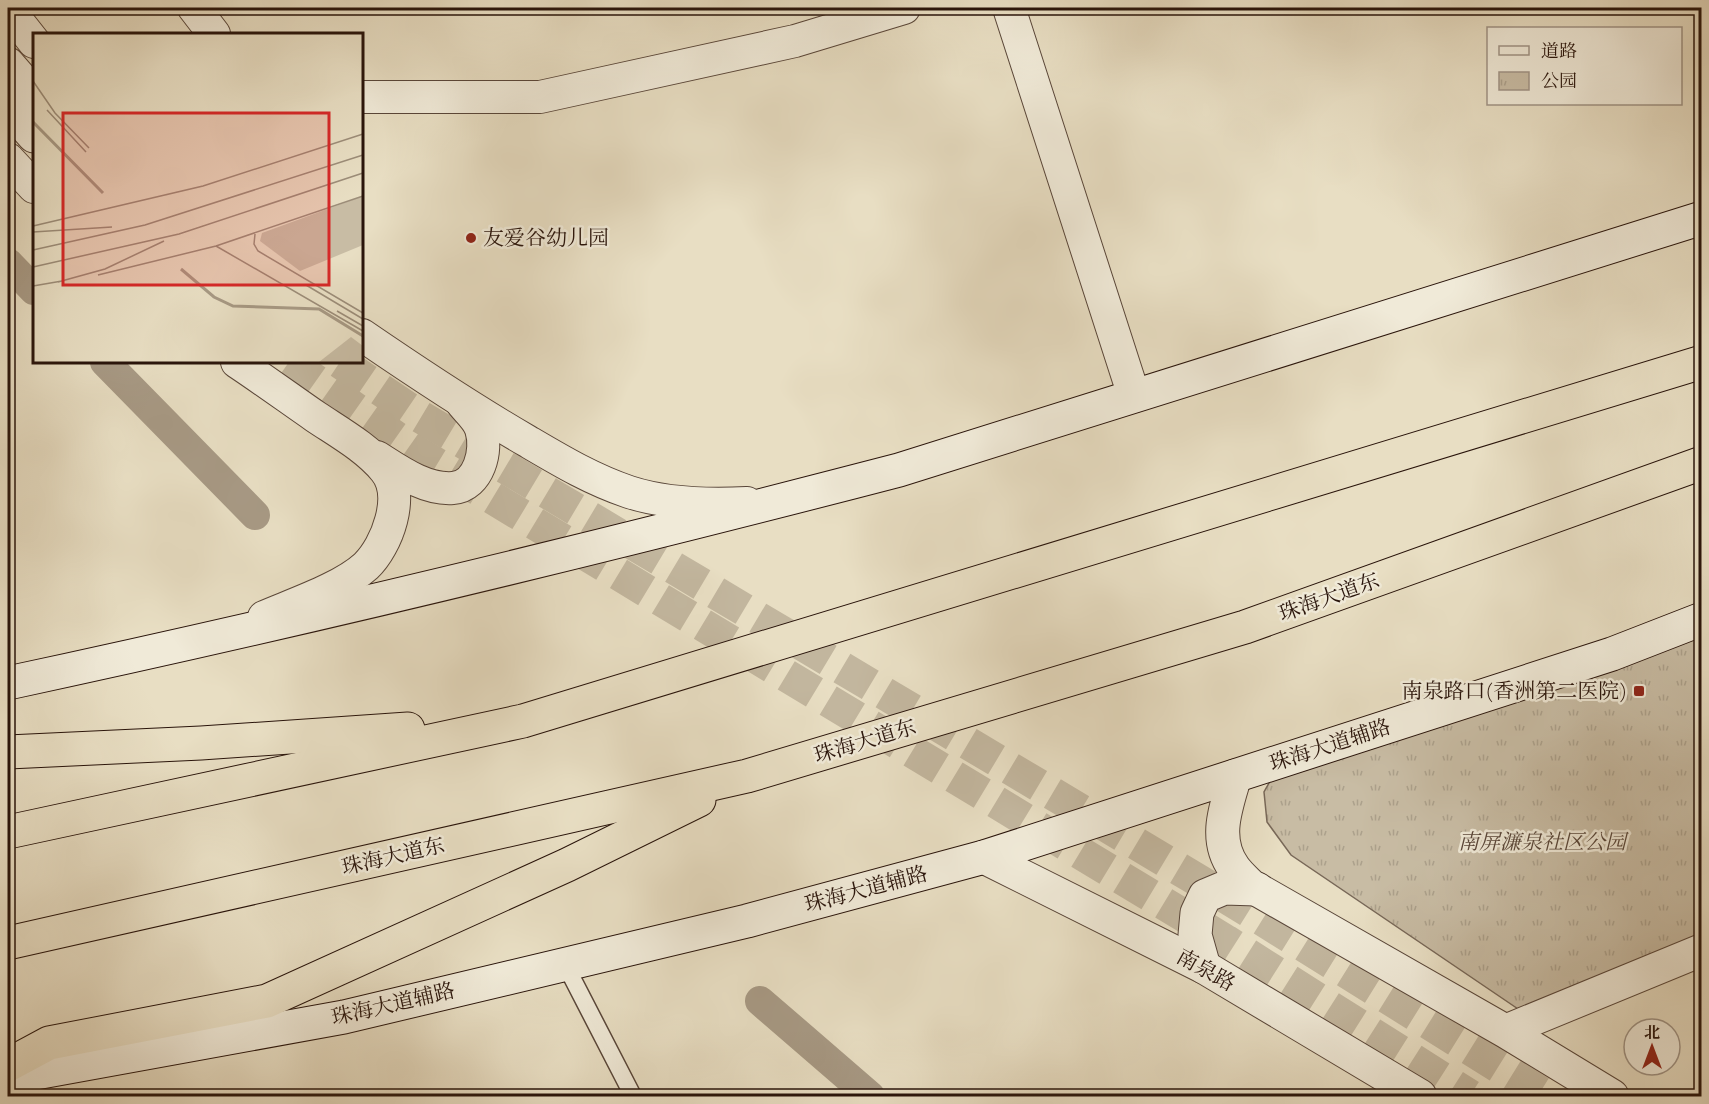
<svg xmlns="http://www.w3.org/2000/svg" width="1709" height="1104" font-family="'Old Standard TT','Noto Serif SC',serif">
	<defs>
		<pattern id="park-tufts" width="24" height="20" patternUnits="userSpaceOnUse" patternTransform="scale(1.5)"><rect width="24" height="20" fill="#c8bca4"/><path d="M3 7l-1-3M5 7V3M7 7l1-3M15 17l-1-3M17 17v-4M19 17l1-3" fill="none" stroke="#aca18c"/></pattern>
	</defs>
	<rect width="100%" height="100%" fill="#e8dec3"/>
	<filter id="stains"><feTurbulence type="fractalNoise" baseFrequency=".00333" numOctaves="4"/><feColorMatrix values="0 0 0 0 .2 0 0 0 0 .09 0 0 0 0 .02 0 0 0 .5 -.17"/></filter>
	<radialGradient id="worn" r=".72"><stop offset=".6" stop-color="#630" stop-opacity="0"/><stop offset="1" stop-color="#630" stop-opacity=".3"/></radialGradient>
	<!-- park -->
	<path fill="url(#park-tufts)" stroke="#786858" stroke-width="1.5" d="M1701,624V941L1524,1013L1291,855L1267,822L1264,792L1277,769Z"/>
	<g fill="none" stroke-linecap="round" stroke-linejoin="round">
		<!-- canal -->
		<g stroke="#a79984" stroke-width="30">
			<path d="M8,263L34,290"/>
			<path d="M105,362L255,515"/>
			<path d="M760,1001L870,1096"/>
		</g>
		<!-- tertiary-tunnel -->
		<g stroke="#c2b69e" stroke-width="33" stroke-dasharray="33 16" stroke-linecap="butt">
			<path d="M289,362L415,451L1226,941L1470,1096"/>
			<path d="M340,362L421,417L1231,900L1546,1096"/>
		</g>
		<!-- service casing -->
		<g stroke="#594639" stroke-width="19">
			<path id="service" d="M565,964L633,1096"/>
		</g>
		<!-- minor casing -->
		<g stroke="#594639" stroke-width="34">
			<g id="minor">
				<path d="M194,8L214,34"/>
				<path d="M1009,8L1134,396"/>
				<path d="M8,9L34,42"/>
				<path d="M362,97H540L795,41L904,8"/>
				<path d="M8,159L34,187"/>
				<path d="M362,335C416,372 470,408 527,441C561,461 591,479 629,492C666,504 708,505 747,503"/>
				<path d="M237,362C264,380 290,399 316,417C340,433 367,448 385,470C406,495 387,546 366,566C342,588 294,604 264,617"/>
				<path d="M377,457C399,471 425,490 453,488C479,486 488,450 481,429C478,419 468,411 462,403"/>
				<path d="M1505,1031L1702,950"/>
			</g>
		</g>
		<!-- tertiary casing -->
		<g stroke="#594639" stroke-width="35">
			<g id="tertiary">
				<path d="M8,64L34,94"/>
				<path d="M8,107L34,136"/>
				<path d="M1235,776C1226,807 1213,839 1234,868C1239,875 1245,880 1251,886L1505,1031L1612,1096"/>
				<path d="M984,857L1204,967L1420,1096"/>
				<path d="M1204,967L1195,935L1197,913L1205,896L1224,888L1257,889"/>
			</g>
		</g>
		<!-- secondary casing -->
		<g stroke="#29140b" stroke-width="35">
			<g id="secondary">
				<path d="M8,683C306,619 603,547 899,470L1702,218"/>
				<path d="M8,1078L344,1017L747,921L984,857L1612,654L1702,619"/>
			</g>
		</g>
		<!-- trunk casing -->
		<g stroke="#29140b" stroke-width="35">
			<g id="trunk">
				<path d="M8,752L201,743L408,729"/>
				<path d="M8,832L523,721L1702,362"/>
				<path d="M8,943L747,776L1245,627L1702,463"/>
				<path d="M8,1065L49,1043L267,1001L567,865L699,800"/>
			</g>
		</g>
		<!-- service -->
		<use href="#service" stroke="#f0ead8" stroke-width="16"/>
		<!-- minor -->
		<use href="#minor" stroke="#f0ead8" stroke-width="32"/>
		<!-- tertiary -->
		<use href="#tertiary" stroke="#f0ead8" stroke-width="33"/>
		<!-- secondary -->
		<use href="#secondary" stroke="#f0ead8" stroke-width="33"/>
		<!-- trunk -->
		<use href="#trunk" stroke="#e8dec3" stroke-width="33"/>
	</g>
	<!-- markers -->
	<g fill="#8f2418" stroke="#f0ead8" stroke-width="2">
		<circle cx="471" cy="238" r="6"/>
		<rect x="1633" y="685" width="12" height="12" rx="3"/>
	</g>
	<g text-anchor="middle" stroke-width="5" stroke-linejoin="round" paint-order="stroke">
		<!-- poi labels -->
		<g font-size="21" fill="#29140b" stroke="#f0ead8" text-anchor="start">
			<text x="483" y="245">友爱谷幼儿园</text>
			<text x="1627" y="698" text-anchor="end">南泉路口(香洲第二医院)</text>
		</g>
		<!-- street labels -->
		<g font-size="21" fill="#29140b" stroke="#f0ead8">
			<text transform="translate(1329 597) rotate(-20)" y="7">珠海大道东</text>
			<text transform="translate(865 741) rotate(-17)" y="7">珠海大道东</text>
			<text transform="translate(1330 745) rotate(-18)" y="7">珠海大道辅路</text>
			<text transform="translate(393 856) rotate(-13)" y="7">珠海大道东</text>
			<text transform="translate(866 889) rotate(-15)" y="7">珠海大道辅路</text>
			<text transform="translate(1206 970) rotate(29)" y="7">南泉路</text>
			<text transform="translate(393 1004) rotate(-13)" y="7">珠海大道辅路</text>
		</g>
		<!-- park labels -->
		<g font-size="21" font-style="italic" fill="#594639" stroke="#f0ead8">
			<text x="1542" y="849">南屏濂泉社区公园</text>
		</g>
	</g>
	<!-- overview -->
	<g transform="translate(33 33)">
		<rect width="330" height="330" fill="#e8dec3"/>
		<path d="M318,304L330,313V329H286Z" fill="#c8bca4"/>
		<path d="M330,163V212L267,238L227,208L229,200Z" fill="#c8bca4"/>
		<path fill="none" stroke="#a79984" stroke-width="3" d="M0,89L70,160M148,236L181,264L200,273L286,276L330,303"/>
		<path fill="none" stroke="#9c8d79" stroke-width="1.5" d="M0,48L22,80L56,115M14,77L53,119M0,193L170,153L330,101M0,199L79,194M222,201L221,211L225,218L330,280M183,213L330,298M0,217L112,192L330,122M0,234L146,201L330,140M65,242L183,213L330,163M25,249L72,236L131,208M273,252L330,286M0,253L29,248M304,278L330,293"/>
		<path fill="#d62828" fill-opacity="0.15" stroke="#d62828" stroke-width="3" d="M30,80H296V252H30Z"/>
		<rect width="330" height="330" fill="none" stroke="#29140b" stroke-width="3"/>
	</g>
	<!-- margin -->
	<rect width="1709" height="1104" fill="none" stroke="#e8dec3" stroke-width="30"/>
	<rect x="9" y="9" width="1691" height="1086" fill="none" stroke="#29140b" stroke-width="3"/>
	<rect x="15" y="15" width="1679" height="1074" fill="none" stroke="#29140b" stroke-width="1.5"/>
	<!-- legend -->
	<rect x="1487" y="27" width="195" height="78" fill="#f0ead8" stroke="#a09486" stroke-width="1.5"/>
	<rect x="1499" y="46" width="30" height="9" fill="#f0ead8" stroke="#a09486" stroke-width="1.5"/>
	<text x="1541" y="57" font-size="18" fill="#29140b">道路</text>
	<rect x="1499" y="72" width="30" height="18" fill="url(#park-tufts)" stroke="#a09486" stroke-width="1.5"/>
	<text x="1541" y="87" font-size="18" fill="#29140b">公园</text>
	<!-- north arrow -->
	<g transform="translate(1652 1047)"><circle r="28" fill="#f0ead8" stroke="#a09486" stroke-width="1.5"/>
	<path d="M0-4.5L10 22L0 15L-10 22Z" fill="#8f2418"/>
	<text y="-9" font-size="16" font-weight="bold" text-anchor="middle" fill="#29140b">北</text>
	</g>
	<rect width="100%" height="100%" filter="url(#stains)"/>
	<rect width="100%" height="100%" fill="url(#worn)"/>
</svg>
